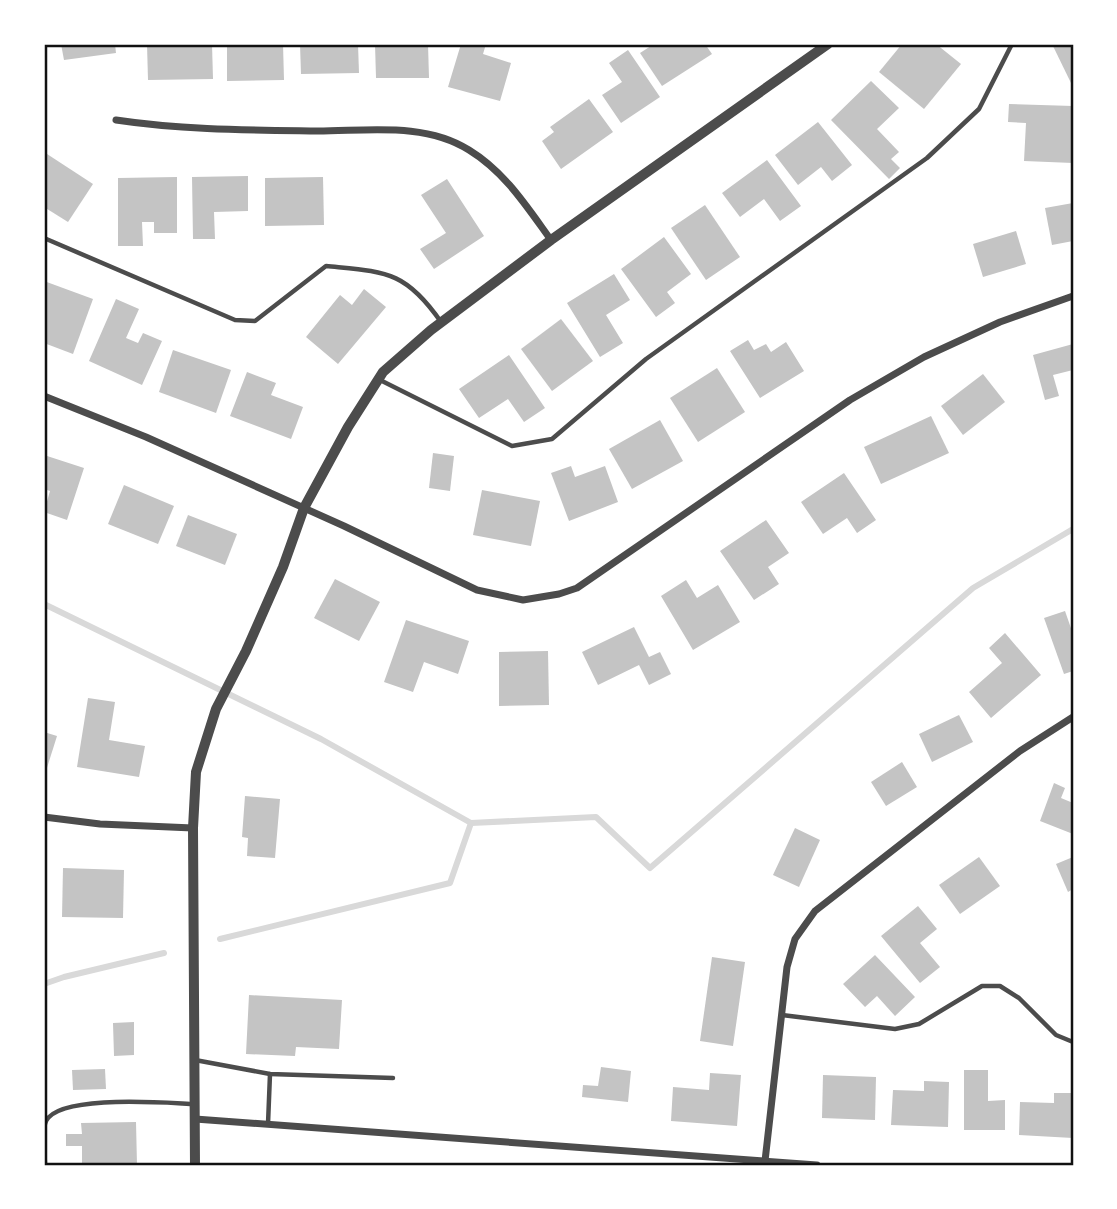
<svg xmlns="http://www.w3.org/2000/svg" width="1117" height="1209" font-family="'Varela Round',sans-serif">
	<rect width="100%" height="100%" fill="#fff"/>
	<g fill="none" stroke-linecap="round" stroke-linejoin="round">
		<!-- stream -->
		<g stroke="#d9d9d9" stroke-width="6">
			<path d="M44,604L321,739L471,823L596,817L650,868L973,588L1073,529"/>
			<path d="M220,939L450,883L471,823"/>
			<path d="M44,984L64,977L164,953"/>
		</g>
	</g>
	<!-- building -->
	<g fill="#c4c4c4">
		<path d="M61,44H115L116,53L64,60Z"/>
		<path d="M147,44H212L213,79L148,80Z"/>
		<path d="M227,44H283L284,80L227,81Z"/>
		<path d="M300,44H358L359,73L301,74Z"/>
		<path d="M375,44H428L429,78H376Z"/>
		<path d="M461,44H486L483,54L511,63L500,101L448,87Z"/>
		<path d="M654,44H705L712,54L662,86L640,53Z"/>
		<path d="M902,44H936L961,64L924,109L879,72Z"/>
		<path d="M1052,44H1073V82L1071,83Z"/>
		<path d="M628,50L660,97L621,123L602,95L622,82L609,63Z"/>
		<path d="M871,81L899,108L877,129L899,152L891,159L900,168L889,179L831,120Z"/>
		<path d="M589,99L613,132L561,169L542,141L554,132L550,127Z"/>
		<path d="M1009,104L1073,106V163L1024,161L1026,123L1008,122Z"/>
		<path d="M818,122L852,165L832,181L821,167L798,185L775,155Z"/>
		<path d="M47,154L93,184L68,222L44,207V158Z"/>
		<path d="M767,160L801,206L780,221L764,199L740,217L722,193Z"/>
		<path d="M248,176V211L214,212L215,239H193L192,177Z"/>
		<path d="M177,177V233H154V222H142L143,246H118V178Z"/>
		<path d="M323,177L324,225L265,226V178Z"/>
		<path d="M447,179L484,236L434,269L420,249L446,233L421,195Z"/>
		<path d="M1073,203V241L1052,245L1045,208Z"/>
		<path d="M705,205L740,257L706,280L671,228Z"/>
		<path d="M1016,231L1026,264L983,277L973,244Z"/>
		<path d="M664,237L691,274L667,292L675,303L656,317L621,269Z"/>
		<path d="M614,274L630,300L606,315L623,343L600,357L567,303Z"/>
		<path d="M44,281L93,299L73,354L44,343Z"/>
		<path d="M364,289L386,307L338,364L306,337L340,295L352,305Z"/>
		<path d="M116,299L139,309L126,338L138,343L143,333L162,341L142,385L89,361Z"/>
		<path d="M561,319L593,361L552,391L521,349Z"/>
		<path d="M748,340L754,350L766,344L771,352L786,342L804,371L760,398L730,351Z"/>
		<path d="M1073,344V370L1053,375L1059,396L1045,400L1033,355Z"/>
		<path d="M173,350L231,370L216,413L159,392Z"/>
		<path d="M509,355L545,408L524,422L508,399L479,418L459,389Z"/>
		<path d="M717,368L745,412L698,442L670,398Z"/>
		<path d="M247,372L276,383L271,395L303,407L291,439L230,416Z"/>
		<path d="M983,374L1005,402L963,435L941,406Z"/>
		<path d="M931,416L949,453L881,484L864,447Z"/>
		<path d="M660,420L683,461L632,489L609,449Z"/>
		<path d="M433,453L454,456L450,491L429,488Z"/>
		<path d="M44,455L84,468L67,520L44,512L50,491L44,489Z"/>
		<path d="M571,466L575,477L605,466L618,502L569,521L551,473Z"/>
		<path d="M844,473L876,520L857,533L847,518L823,534L801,502Z"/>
		<path d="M124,485L174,506L158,544L108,524Z"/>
		<path d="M482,490L540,501L531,546L473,535Z"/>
		<path d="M188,515L237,534L225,565L176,546Z"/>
		<path d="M766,520L789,553L768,567L779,584L754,600L720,551Z"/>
		<path d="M335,579L380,602L359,641L314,618Z"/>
		<path d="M686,580L697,598L718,585L740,622L693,650L661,596Z"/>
		<path d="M1065,611L1073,634V671L1064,674L1044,618Z"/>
		<path d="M406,620L469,641L458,674L424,662L413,692L384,682Z"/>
		<path d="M634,627L649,657L660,652L671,674L649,685L639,665L598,685L582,652Z"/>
		<path d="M1005,633L1041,675L991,718L969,692L1002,663L989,648Z"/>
		<path d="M548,651L549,705L499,706V652Z"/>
		<path d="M88,698L115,702L109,740L145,746L139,777L77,767Z"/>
		<path d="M959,715L973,742L932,762L919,734Z"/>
		<path d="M44,732L57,736L46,771L44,770Z"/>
		<path d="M902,762L917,787L886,806L871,782Z"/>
		<path d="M1054,783L1065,788L1061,798L1073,803V834L1040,821Z"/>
		<path d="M245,796L280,799L275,858L247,856L248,838L242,837Z"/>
		<path d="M795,828L820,840L799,887L773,875Z"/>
		<path d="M979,857L1000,886L960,914L939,885Z"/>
		<path d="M1073,857V889L1068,892L1056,864Z"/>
		<path d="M63,868L124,870L123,918L62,917Z"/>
		<path d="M918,906L937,929L920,943L940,967L920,983L881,936Z"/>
		<path d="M875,955L915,997L895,1016L877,996L865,1007L843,984Z"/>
		<path d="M712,957L745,962L733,1046L700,1041Z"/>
		<path d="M249,995L342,1000L339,1049L296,1047L295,1056L246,1054Z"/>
		<path d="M134,1022V1055L114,1056L113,1023Z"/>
		<path d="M601,1067L631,1071L628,1102L582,1097L583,1085L598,1086Z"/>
		<path d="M105,1069L106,1089L73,1090L72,1070Z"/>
		<path d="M964,1070H988V1101L1005,1100V1130H964Z"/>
		<path d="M710,1073L741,1075L737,1126L671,1121L673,1087L709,1090Z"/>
		<path d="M823,1075L876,1077L875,1120L822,1118Z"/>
		<path d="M924,1081L949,1082L948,1127L891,1125L893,1090L924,1091Z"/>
		<path d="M1054,1093H1073V1138L1019,1135L1020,1102L1054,1103Z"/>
		<path d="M136,1122L137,1165H82V1146H66V1134H82L81,1123Z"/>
	</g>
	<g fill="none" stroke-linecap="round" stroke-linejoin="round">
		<!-- service -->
		<g stroke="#4c4c4c" stroke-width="4.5">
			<path d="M44,238L235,320L255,321L326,266C385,272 405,270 441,322"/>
			<path d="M378,379L512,446L552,439L646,359L927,158L979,109L1012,44"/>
			<path d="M782,1015L895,1029L919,1024L982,986H1000L1019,998L1056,1035L1073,1042"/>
			<path d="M195,1060L270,1074L393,1078"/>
			<path d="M268,1124L270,1074"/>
			<path d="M45,1165C45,1153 41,1132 46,1121C60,1094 166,1103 195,1104"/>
		</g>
		<!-- minor -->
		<g stroke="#4c4c4c" stroke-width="7">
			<path d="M116,120C182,130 251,130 318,131C368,131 425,122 469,150C505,172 527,207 551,240"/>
			<path d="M44,396L146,437L344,526L477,590L523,600L559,594L577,588L850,400L924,357L1000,322L1073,296"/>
			<path d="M44,817L100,824L193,828"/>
			<path d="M195,1119L817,1165"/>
			<path d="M765,1161L787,967L795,939L815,911L1020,751L1073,717"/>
		</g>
		<!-- tertiary -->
		<path stroke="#4c4c4c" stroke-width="10" d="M195,1165L193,828L196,772L216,709L246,651L283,567L304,508L348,427L383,372L431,330L551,240L828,44"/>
	</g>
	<!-- border -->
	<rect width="1117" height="1209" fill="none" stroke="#ffffff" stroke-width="91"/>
	<rect x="46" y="46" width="1026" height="1118" fill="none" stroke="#111" stroke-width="2.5"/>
</svg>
